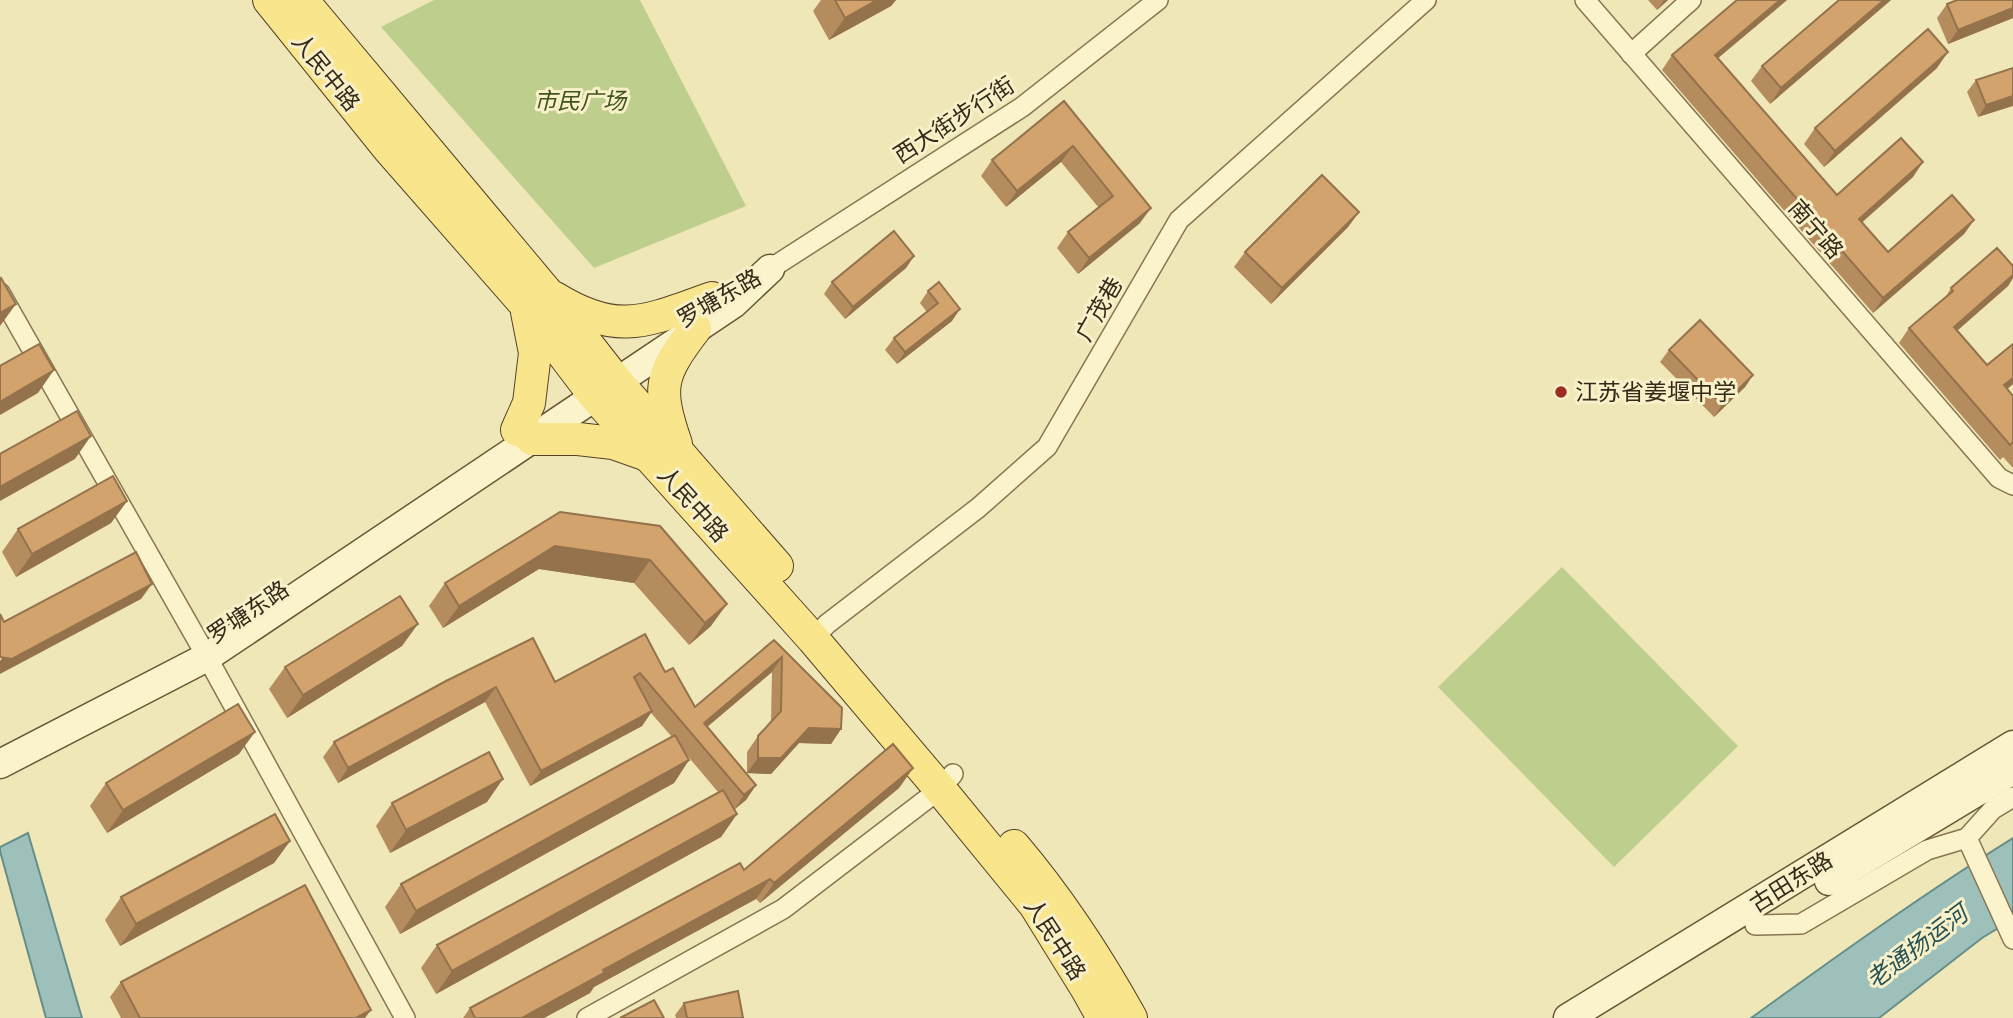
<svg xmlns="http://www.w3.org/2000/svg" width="2013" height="1018" font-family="Spectral,'Noto Sans SC',serif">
	<rect width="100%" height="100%" fill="#f0e7b9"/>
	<!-- green -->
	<g fill="#bece8d">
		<path d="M434,0H640L746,206L594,268L381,27Z"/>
		<path d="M1562,567L1738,746L1614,867L1438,687Z"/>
	</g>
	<!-- water -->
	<g fill="#9ec0bb" stroke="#668e89" stroke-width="2">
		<path d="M28,833L82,1018H46L0,851V847Z"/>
		<path d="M2013,838V919L1982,938L1879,1018H1751C1837,956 1923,894 2013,838Z"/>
	</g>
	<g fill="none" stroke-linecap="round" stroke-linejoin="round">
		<!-- street casing -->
		<g stroke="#887653" stroke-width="22">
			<g id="street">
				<path d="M1585,0L1999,478L2013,485"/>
				<path d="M1631,54L1691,0"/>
				<path d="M770,269L1022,107L1158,0"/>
				<path d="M0,293L207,657L405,1018"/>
				<path d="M813,639L827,624L978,508L1047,447L1179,220L1426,0"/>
				<path d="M1967,838L2013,939"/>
				<path d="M1755,925L1801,924L1927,850L1967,838L1993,809L2013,797"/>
				<path d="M587,1018L783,909L940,789L953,774"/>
			</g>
		</g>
		<!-- secondary casing -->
		<g stroke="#695636" stroke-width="31">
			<g id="secondary">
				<path d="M0,764L207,657L733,304L770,269"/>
				<path d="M1829,881L2013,770"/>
				<path d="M1568,1018L2013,745"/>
			</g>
		</g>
		<!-- primary casing -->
		<g stroke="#544228" stroke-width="34">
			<g id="primary">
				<path d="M269,0L389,149L525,304L595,396L813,639L940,789L1035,905L1087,989L1103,1018"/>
				<path d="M302,0L548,294L616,381L777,566"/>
				<path d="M555,298C618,337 647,321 712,298"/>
				<path d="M517,430L529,403L535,353L527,312"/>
				<path d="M532,439H578L613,443L647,455"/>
				<path d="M676,444C657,388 659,376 695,329"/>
				<path d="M1014,846C1059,899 1097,957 1131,1018"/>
			</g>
		</g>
		<!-- street -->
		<use href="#street" stroke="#fbf3cc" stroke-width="19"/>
		<!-- secondary -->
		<use href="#secondary" stroke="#fbf3cc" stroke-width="28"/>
		<!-- primary -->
		<use href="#primary" stroke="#f8e58c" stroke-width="32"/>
	</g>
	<!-- wall -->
	<g fill="#b58c5d">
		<path d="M821,0H896L891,6L829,40L813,11Z"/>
		<path d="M1648,0H1668L1657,10Z"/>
		<path d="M1737,0H1787L1718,58L1837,195L1913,177L1861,222L1888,252L1974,220L1964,234L1873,313L1662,70L1672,55Z"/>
		<path d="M1839,0H1891L1770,104L1751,81L1762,66Z"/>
		<path d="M2013,0V18L1948,44L1937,18L1947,4Z"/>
		<path d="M1937,68L1824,167L1804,144L1815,128Z"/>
		<path d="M2013,68L1978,117L1967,92L1976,80Z"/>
		<path d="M1064,101L1140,223L1078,274L1057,248L1068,232L1099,208L1061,162L1006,207L981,176L992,160Z"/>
		<path d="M1359,212L1348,227L1271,304L1234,267L1245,252Z"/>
		<path d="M914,256L906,268L845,319L824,294L832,282Z"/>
		<path d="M2013,266V278L2008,286L1957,331L1987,365L2013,344V384L2007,389L2013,396V468L2003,457L2000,460L1899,343L1909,328L1945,298L1951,288Z"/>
		<path d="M928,291L952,321L897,364L885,350L894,338L927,312L920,303Z"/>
		<path d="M1669,350L1753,375L1745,387L1714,417L1660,362Z"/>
		<path d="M127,501L111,523L16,577L2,552L18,529Z"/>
		<path d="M660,526L711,626L689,645L634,583L539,569L443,628L429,606L445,583Z"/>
		<path d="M645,634L665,672L695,707L774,640L841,729L831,744L799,743L771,774L747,773V752L758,736L771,722L772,672L707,727L756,785L746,800L734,809L737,814L721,837L436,994L421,968L437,945L718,792L686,754L689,760L674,783L400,934L385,907L401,884L672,737L651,713L642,726L530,786L485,702L338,783L323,757L334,742L446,681L555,682Z"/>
		<path d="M402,646L287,718L269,689L285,667Z"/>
		<path d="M239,754L107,833L90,806L106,783Z"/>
		<path d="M913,768L899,788L760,903L756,899L594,987L590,993L544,1018H463L470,1008L744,870Z"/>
		<path d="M487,802L390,853L376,826L392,803Z"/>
		<path d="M290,841L274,863L120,946L105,920L121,897Z"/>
		<path d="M121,982L365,1018H121L110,997Z"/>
		<path d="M684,1003L743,1018H676L675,1015Z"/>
	</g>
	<!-- shaded-wall -->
	<g fill="#93724c">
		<path d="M877,0H896L891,6L829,40L845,18Z"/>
		<path d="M1664,0H1668L1657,10Z"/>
		<path d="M1780,0H1787L1705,69L1715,55Z"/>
		<path d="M1884,0H1891L1770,104L1781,88Z"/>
		<path d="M2013,8V18L1948,44L1958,30Z"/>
		<path d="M1948,52L1937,68L1824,167L1835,151Z"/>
		<path d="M2013,96V106L1978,117L1986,105Z"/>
		<path d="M1073,146L1061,162L1006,207L1017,191Z"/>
		<path d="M1923,162L1913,177L1849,234L1859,219Z"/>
		<path d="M1151,208L1140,223L1078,274L1089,258Z"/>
		<path d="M1359,212L1348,227L1271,304L1282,288Z"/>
		<path d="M1974,220L1964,234L1873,313L1883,298Z"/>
		<path d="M914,256L906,268L845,319L853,307Z"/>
		<path d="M2013,275V278L2008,286L1944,342L1954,327Z"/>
		<path d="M16,304L0,326V313Z"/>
		<path d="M960,309L952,321L897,364L905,352Z"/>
		<path d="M54,370L38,393L0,415V402Z"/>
		<path d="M1753,375L1745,387L1714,417L1722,405Z"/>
		<path d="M2013,378V384L1994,400L2004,385Z"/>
		<path d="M91,436L75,459L0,501V487Z"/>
		<path d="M127,501L111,523L16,577L32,554Z"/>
		<path d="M555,546L650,560L634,583L539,569L443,628L459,606Z"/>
		<path d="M152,584L141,599L0,674V661L2,658Z"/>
		<path d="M727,604L711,626L689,645L705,623Z"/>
		<path d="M418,624L402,646L287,718L303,695Z"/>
		<path d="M782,657L772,672L694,738L704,723Z"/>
		<path d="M496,687L485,702L338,783L348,768Z"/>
		<path d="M652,711L642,726L530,786L541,771Z"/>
		<path d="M809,728L841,729L831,744L799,743L771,774L747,773L758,758Z"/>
		<path d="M255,732L239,754L107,833L123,810Z"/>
		<path d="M689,760L674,783L400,934L416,911Z"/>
		<path d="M913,768L899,788L760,903L774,883Z"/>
		<path d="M503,779L487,802L390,853L406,830Z"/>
		<path d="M756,785L746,800L734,810L744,795Z"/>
		<path d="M737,814L721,837L436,994L452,971Z"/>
		<path d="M290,841L274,863L120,946L136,924Z"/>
		<path d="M770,879L756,899L594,987L590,993L544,1018H522L603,970Z"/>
		<path d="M371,1010L365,1018H356Z"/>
	</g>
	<!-- building -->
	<g fill="#d2a36c" stroke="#93724c" stroke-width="2">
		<path d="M835,0H877L845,18Z"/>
		<path d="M1737,0H1780L1715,55L1837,195L1901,138L1923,162L1859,219L1888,252L1952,195L1974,220L1883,298L1672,55Z"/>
		<path d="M1839,0H1884L1781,88L1762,66Z"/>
		<path d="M1957,0H2013V8L1958,30L1947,4Z"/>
		<path d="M1928,29L1948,52L1835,151L1815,128Z"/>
		<path d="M2013,68V96L1986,105L1976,80Z"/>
		<path d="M1064,101L1151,208L1089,258L1068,232L1113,196L1073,146L1017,191L992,160Z"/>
		<path d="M1322,175L1359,212L1282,288L1245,252Z"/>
		<path d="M894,231L914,256L853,307L832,282Z"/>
		<path d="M1997,248L2013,266V275L1954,327L1987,365L2013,344V378L2004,385L2013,396V442L2010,445L1909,328L1953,291L1951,288Z"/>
		<path d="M1,278L16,304L0,313V279Z"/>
		<path d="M939,282L960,309L905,352L894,338L938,303L928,291Z"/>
		<path d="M1700,320L1753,375L1722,405L1669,350Z"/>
		<path d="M39,344L54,370L0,402V366Z"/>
		<path d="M77,411L91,436L0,487V454Z"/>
		<path d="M113,476L127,501L32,554L18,529Z"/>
		<path d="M560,512L660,526L727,604L705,623L650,560L555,546L459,606L445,583Z"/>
		<path d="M136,552L152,584L12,659L0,657V614L4,622Z"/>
		<path d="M400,596L418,624L303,695L285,667Z"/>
		<path d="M645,634L665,672L673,668L695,707L774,640L842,708L841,729L809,728L781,758H758V736L781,711L782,657L704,723L756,785L744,795L640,673L634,677L652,711L541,771L496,687L348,768L334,742L446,681L533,638L555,682Z"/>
		<path d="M238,704L255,732L123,810L106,783Z"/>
		<path d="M675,735L689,760L416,911L401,884Z"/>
		<path d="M893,744L913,768L774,883L770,879L603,970L604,973L522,1018H475L470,1008L740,863L744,870Z"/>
		<path d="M489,752L503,779L406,830L392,803Z"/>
		<path d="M723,790L737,814L452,971L437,945Z"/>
		<path d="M275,814L290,841L136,924L121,897Z"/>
		<path d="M305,885L371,1010L356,1018H140L121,982Z"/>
		<path d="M738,991L743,1018H687L684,1003Z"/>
		<path d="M654,1000L664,1018H620Z"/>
	</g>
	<!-- markers -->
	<circle fill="#9a2e1f" stroke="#f8f0c9" stroke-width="2.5" cx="1561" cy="392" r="7"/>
	<g text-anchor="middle" stroke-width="6" stroke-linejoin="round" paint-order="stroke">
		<!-- street labels -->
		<g font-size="23" fill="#352a19" stroke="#f8f0c9">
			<text transform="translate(326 72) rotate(51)" y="8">人民中路</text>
			<text transform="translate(954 120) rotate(-33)" y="8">西大街步行街</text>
			<text transform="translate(1816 229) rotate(49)" y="8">南宁路</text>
			<text transform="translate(719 298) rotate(-30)" y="8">罗塘东路</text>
			<text transform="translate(1099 309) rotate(-60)" y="8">广茂巷</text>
			<text transform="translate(693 504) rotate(48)" y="8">人民中路</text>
			<text transform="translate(248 612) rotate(-34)" y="8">罗塘东路</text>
			<text transform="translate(1791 882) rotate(-32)" y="8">古田东路</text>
			<text transform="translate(1055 939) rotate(57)" y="8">人民中路</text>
		</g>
		<!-- park labels -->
		<g font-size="23" font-style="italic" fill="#3f531e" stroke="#f8f0c9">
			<text x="580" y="109">市民广场</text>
		</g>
		<!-- poi labels -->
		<g font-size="23" fill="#352a19" stroke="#f8f0c9" text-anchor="start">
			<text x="1575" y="400">江苏省姜堰中学</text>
		</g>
		<!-- water labels -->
		<g font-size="24" font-style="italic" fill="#275356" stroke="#f8f0c9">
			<text transform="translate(1917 947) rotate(-37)" y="8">老通扬运河</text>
		</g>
	</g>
</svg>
